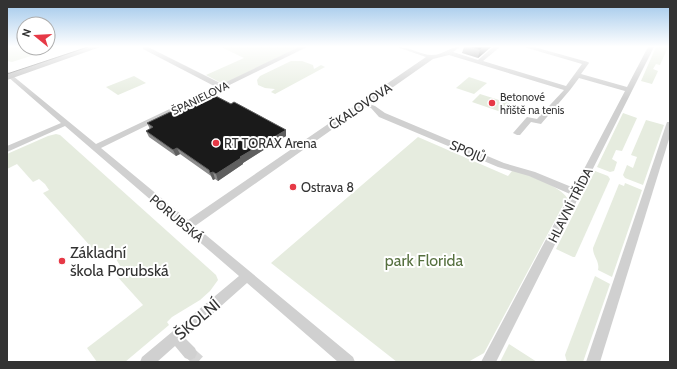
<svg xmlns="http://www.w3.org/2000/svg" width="677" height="369" font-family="Cabin,sans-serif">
	<rect width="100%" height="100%" fill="#fff"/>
	<!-- green -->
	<g fill="#e6ecdf">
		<path d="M7,47H59L12,62L7,61Z"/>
		<path d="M221,47H300L223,84L206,75L244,58Z"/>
		<path d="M656,47H668L660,65L656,64L653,69L658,71L652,84L641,81Z"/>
		<path d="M291,61H302L313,65L314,69L321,65L325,67L275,94L271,92L275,89L265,88L258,85L257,80L260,76Z"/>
		<path d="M134,76L146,83L118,95L106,87Z"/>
		<path d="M469,77L487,83L474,94L456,88Z"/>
		<path d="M480,94L512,104L504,113L472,102Z"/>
		<path d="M623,113L637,118L622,151L616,150L612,159L617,162L614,171L610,172L597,167Z"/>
		<path d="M646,120L664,125L643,185L625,178L623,175L627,165L633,168L637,157L631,155Z"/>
		<path d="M56,134L60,135L216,275L218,280L210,291L200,300L172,317L167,322L169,325L125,362H97L87,348L143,305L115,274L122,269L116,259L107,253L100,257L43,193L49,190L45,184L39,179L33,182L17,164L7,169V154L48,136Z"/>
		<path d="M418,137L508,176L512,171C522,171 563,188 567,198L484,353L468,362H397L271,263Z"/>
		<path d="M595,171L608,176L610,179L575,257H573L556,249Z"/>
		<path d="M625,183L642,190L612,277L598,270C600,261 593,257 593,248L619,184L624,186Z"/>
		<path d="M595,276L610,284L583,362H567L565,355Z"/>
		<path d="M509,344L537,362H500Z"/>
	</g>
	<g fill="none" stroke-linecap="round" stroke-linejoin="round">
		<!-- street-tunnel -->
		<path stroke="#d6d6d6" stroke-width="12" stroke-dasharray="12 6" stroke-linecap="butt" d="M190,353L200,362"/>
		<!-- street -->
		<g fill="#d0d0d0" fill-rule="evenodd">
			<path d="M143,47H148L222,84L299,47H307L101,148L188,220L426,57L397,47C410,47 421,55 432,55C443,55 449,47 460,47L453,52L478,60L493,47H500L483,61L566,86L582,64L524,47H534L588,62L589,63L581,74L627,87L648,47H654L496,362H481L570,194L529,176L498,167L379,117L371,108L364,107L195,226L353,357L355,362H338L247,283L185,338L195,348L197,353L195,358L190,360L185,358L175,346L157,362H140L142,357L239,276L65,126L7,152V146L61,123L7,76V71L96,144L216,87L143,49ZM449,55L564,90L537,119L527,117L513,133L517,135H520L531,122L541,124L570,90L579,78L625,91L574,188L535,172L504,163L385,113L375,106L369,104L433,59Z"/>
			<path d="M667,122H670V136L600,362H586Z"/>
		</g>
		<!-- secondary -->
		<path fill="#bdbdbd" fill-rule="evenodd" d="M87,47H100L7,80V74Z"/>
		<!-- tram -->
		<path stroke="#888" stroke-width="1" d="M7,74L88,47"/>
	</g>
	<!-- wall -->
	<g fill="#8c8c8c">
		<path d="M464,47H491L478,58L462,53Z"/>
		<path d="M231,104L286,130V136L243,163V164L218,181L215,179L213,180L211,176L180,154L176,156L149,137L146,131L150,129L147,123Z"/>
	</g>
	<!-- shaded-wall -->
	<g fill="#5f5f5f">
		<path d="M483,47H491L478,58L480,50Z"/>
		<path d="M286,130V136L243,163V164L218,181L216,174L240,157Z"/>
		<path d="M177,148L180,154L176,156L173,150Z"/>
		<path d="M213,172L215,179L213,180L210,173Z"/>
	</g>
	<!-- building -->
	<g fill="#1a1a1a" stroke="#5f5f5f">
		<path d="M472,47H483L480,50Z"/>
		<path d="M210,93L231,104L234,102L286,130L240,157L241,158L216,174L213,172L210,173L209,170L177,148L173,150L146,131L153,127L147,123Z"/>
	</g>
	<!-- sky -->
	<linearGradient id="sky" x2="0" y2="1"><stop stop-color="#9ec6ea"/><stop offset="0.47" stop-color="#fff"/><stop offset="1" stop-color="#fff" stop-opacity="0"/></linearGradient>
	<rect width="677" height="99" fill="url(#sky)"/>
	<!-- markers -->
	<g fill="#e63946" stroke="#fff" stroke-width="1.5">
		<circle cx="492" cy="103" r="4"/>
		<circle cx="216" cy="143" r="4"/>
		<circle cx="293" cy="187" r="4"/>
		<circle cx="62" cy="261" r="4"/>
	</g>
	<g text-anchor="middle" stroke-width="4" stroke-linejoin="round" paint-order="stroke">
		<!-- far-poi labels -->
		<g font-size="11" fill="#333" stroke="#fff" text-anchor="start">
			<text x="500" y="101">Betonové<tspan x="500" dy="13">hřiště na tenis</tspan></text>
		</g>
		<!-- far-street labels -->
		<g font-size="11" fill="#333" stroke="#fff">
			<text transform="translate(200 98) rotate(-26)" y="4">ŠPANIELOVA</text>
		</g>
		<!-- street labels -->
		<g font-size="13" fill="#333" stroke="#fff">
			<text transform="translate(360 106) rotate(-34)" y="5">ČKALOVOVA</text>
			<text transform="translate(468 151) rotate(23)" y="5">SPOJŮ</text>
			<text transform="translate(570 205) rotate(-63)" y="5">HLAVNÍ TŘÍDA</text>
			<text transform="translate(177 218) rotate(40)" y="5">PORUBSKÁ</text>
		</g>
		<!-- poi labels -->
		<g font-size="13" fill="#333" stroke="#fff" text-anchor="start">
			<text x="224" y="148">RT TORAX Arena</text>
			<text x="301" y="192">Ostrava 8</text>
		</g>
		<!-- near-poi labels -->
		<g font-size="16" fill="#333" stroke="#fff" text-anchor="start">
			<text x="70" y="258">Základní<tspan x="70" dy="18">škola Porubská</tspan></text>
		</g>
		<!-- near-park labels -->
		<g font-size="16" fill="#56703f" stroke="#fff">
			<text x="424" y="266">park Florida</text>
		</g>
		<!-- near-street labels -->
		<g font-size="16" fill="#333" stroke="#fff">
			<text transform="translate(197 319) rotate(-40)" y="6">ŠKOLNÍ</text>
		</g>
	</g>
	<!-- border -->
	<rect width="677" height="369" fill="none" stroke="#333333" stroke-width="16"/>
	<!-- north arrow -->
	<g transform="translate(36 36) rotate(288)"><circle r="19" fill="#ffffff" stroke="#adadad"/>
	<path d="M0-3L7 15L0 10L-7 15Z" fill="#e63946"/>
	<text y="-6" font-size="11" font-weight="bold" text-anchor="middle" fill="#333333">N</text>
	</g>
</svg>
